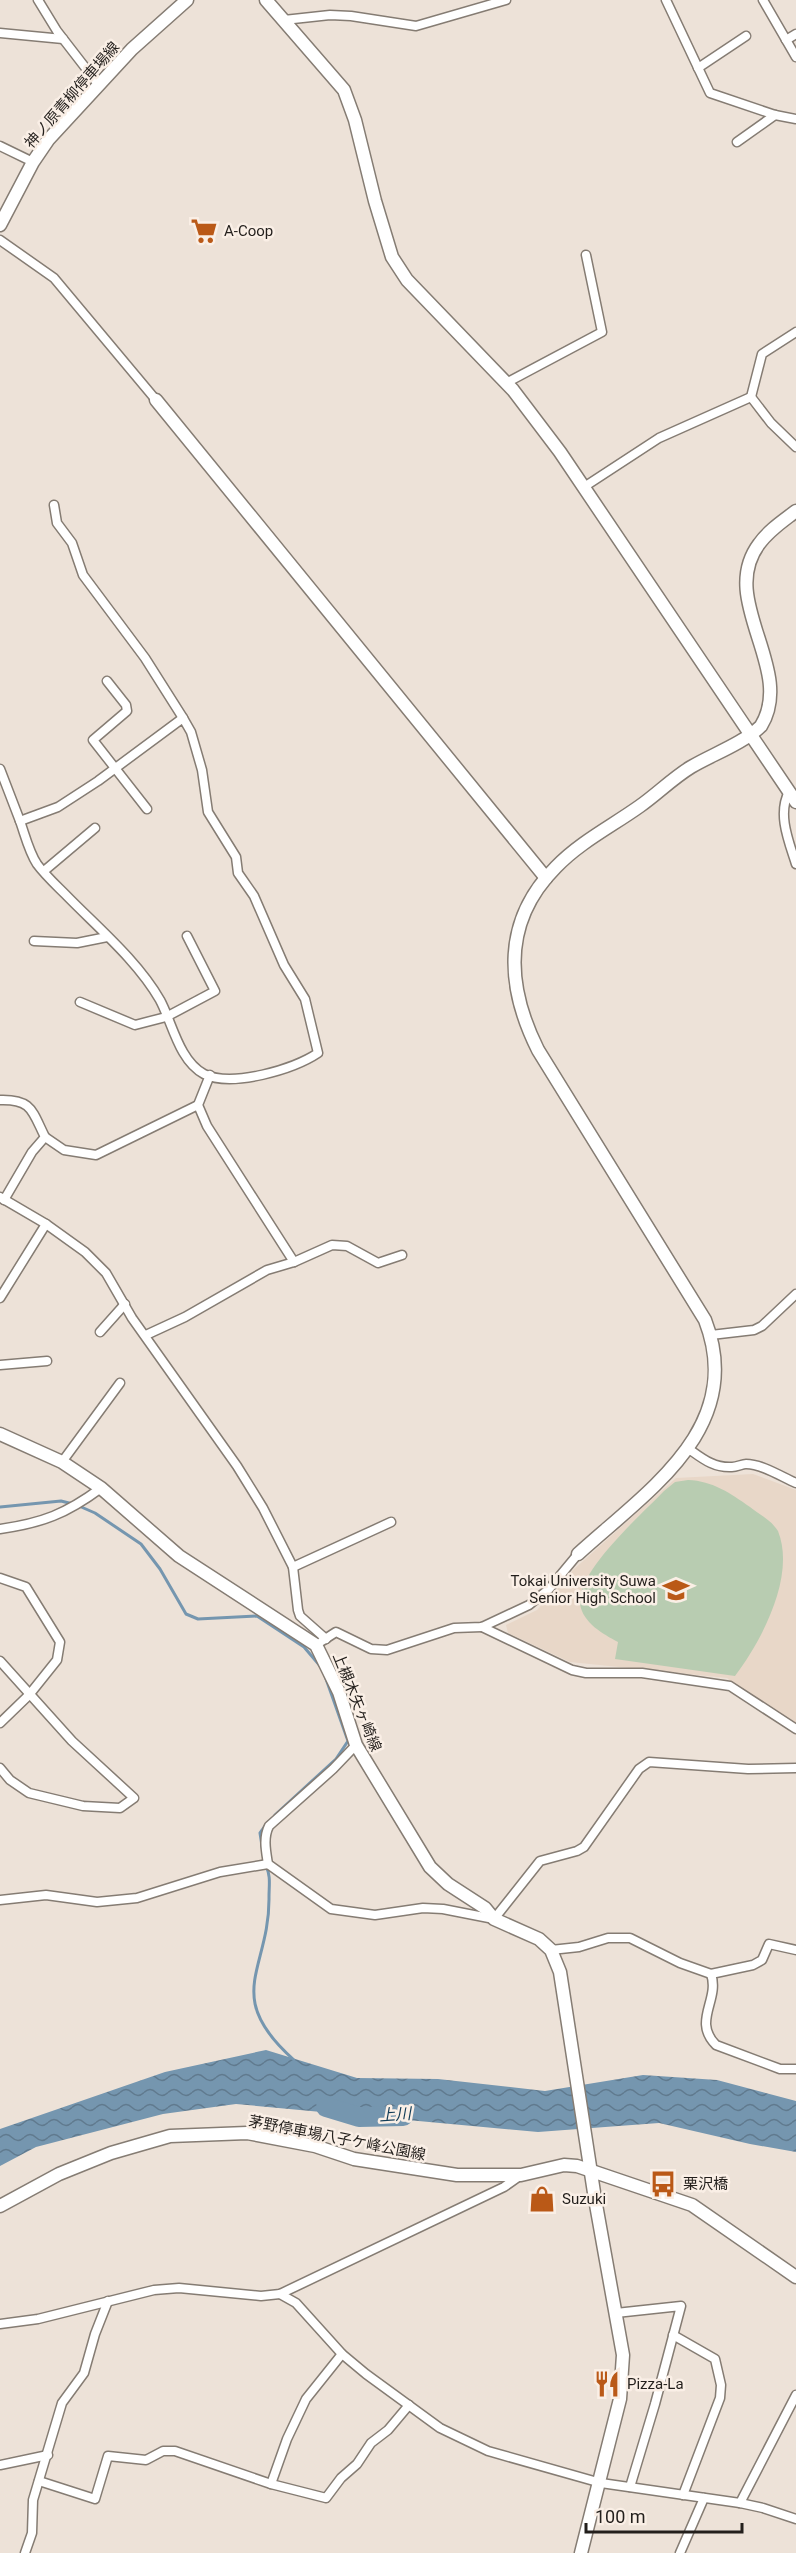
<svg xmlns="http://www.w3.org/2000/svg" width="796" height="2553" font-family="Roboto,'Noto Sans JP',sans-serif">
	<defs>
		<pattern id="water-waves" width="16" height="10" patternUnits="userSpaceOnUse" patternTransform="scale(1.5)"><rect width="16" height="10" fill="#7596af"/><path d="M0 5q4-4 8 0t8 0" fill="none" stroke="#607a8e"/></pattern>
	</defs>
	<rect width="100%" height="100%" fill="#ede2d8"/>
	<!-- built -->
	<path fill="#e8d7c8" d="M753,1474L796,1490V1735L787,1730L727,1678L570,1662L508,1633L506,1625L537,1610L573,1570L676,1478Z"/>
	<!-- grass -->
	<path fill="#b8ccb1" d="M688,1480C713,1481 730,1493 750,1507C759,1514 772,1521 778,1531C796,1576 762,1640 735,1676L615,1659L618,1642C603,1634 583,1623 580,1604C576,1572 642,1514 664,1491L675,1482Z"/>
	<!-- water -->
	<path fill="url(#water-waves)" d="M266,2050L357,2078L438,2079L545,2091L643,2075L717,2080L796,2101V2152L750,2144L659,2123L538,2132L236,2104L163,2114L36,2147L0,2166V2129L165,2072Z"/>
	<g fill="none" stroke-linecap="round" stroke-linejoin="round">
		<!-- stream -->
		<g stroke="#7596af" stroke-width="3">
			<path d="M79,1506L95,1513L141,1544L160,1569L186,1614L198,1619L257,1616L304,1647L321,1667"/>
			<path d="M0,1507L61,1501L73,1504"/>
			<path d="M275,1815L336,1759L348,1741L325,1676"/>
			<path d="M264,1859L260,1833L268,1822"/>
			<path d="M266,1866C271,1876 269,1885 269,1897C270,1970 221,1995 294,2060"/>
			<path d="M353,2112L359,2117"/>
		</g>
		<!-- river -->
		<path stroke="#7596af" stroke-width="20" d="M326,2107L359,2117L403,2116"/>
		<!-- street casing -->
		<g stroke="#857c73" stroke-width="11">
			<g id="street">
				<path d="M38,0L57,31L98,84"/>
				<path d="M666,0L710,93L775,115L796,119"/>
				<path d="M763,0L796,57"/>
				<path d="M284,20L330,15L351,16L416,26L506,0"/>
				<path d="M0,33L63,39"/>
				<path d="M786,40L796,34"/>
				<path d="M698,68L746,36"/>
				<path d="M737,142L775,115"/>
				<path d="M0,146L33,162"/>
				<path d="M0,240L54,278L156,400"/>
				<path d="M506,383L602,332L586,255"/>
				<path d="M751,397L762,354L796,332"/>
				<path d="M751,397L771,423L796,447"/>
				<path d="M584,487L659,438L751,397"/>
				<path d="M54,505L57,523L72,543L83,575L145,658L183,718"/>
				<path d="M107,681L126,705L127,711L93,740L147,809"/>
				<path d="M183,718L191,732L202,770L208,812L236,857L238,873L254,896L284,965L305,999L318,1053C294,1069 232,1088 204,1074C179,1061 172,1022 160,1000C137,960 97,927 65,894C56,885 45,875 37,864C29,852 25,835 20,821L58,807L98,781Z"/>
				<path d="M0,769L20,821"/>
				<path d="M789,792C777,814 789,842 796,864"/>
				<path d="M44,871L95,828"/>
				<path d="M34,941L77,943L107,937"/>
				<path d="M80,1002L135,1025L166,1017L215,991L187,936"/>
				<path d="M210,1075L198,1105L207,1126L294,1262"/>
				<path d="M0,1100C32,1099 32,1111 45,1137L32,1152L4,1200"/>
				<path d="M45,1137L64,1150L96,1155L198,1105"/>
				<path d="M0,1197L46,1224L85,1252L106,1273L132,1318L237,1466L263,1508L293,1567L298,1610L300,1616L326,1639"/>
				<path d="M0,1298L46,1224"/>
				<path d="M100,1332L125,1304"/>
				<path d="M146,1335L185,1317L267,1270L294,1262L332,1245L347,1246L378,1263L402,1255"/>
				<path d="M711,1335L754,1330L762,1326L796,1294"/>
				<path d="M0,1365L47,1361"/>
				<path d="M689,1449C703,1459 714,1468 732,1467C737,1467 742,1464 746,1464C762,1464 782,1477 796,1483"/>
				<path d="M62,1462L120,1383"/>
				<path d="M0,1529C42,1523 66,1514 101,1488"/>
				<path d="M293,1567L391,1522"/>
				<path d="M0,1578L26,1587L60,1642L57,1660L29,1695L0,1723"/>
				<path d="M482,1627L572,1670L586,1673H642L730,1686L796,1729"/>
				<path d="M322,1641L336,1632L371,1649L387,1650L454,1628L482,1627L529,1605L549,1589L578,1554"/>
				<path d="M0,1661L72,1741L134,1798L120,1808L83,1806L29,1793L10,1780L0,1768"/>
				<path d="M356,1745L333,1769L269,1826C263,1838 266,1851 268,1864L331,1909L375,1915L423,1908L443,1909L494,1919L540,1861L577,1851L584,1847L639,1769L649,1762L748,1769L796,1768"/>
				<path d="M0,1900L46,1895L97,1902L137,1898L220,1872L268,1864"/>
				<path d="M551,1950L579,1947L608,1938H630L680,1963L711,1974L753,1965L762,1960L769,1944L796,1950"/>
				<path d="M711,1974C720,2000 692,2021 716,2045L780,2069H796"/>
				<path d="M280,2294L296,2303L342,2354L366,2374L440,2428L488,2451L601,2483L740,2503L763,2508L796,2519"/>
				<path d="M616,2313L681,2306L655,2404L630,2487"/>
				<path d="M0,2324L38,2319L154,2290L179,2288L261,2296L280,2294L504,2187L521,2175"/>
				<path d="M673,2335L715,2359L721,2385L720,2398L683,2495"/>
				<path d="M0,2465L48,2455"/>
				<path d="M39,2481L95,2499L108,2456L146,2460L163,2451H175L271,2484L326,2498L341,2478L357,2464L371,2443L388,2430L409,2405"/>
				<path d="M271,2484L287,2439L306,2399L342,2354"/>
				<path d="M740,2503L796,2395"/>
				<path d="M25,2553L32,2533L33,2500L62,2403L84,2373L95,2334L108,2301"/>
				<path d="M680,2553L704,2498"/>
			</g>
		</g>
		<!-- secondary casing -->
		<g stroke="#857c73" stroke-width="15">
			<g id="secondary">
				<path d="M266,0L344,90L355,120L375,201L392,257L407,280L513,390L560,452L796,802"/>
				<path d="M0,225L33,162L48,140L132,49L187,0"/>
				<path d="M156,400L546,878"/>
				<path d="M0,1434L62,1462L101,1488L179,1556L316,1645L339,1692L356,1745L430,1867L448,1884L485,1908L494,1919L539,1939L551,1950L560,1972L595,2199L623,2355L620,2399L581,2553"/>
				<path d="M578,1554C647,1491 747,1428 705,1320L538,1050C506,986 502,921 556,867C580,842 612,826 640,806C657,794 673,778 691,767C713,754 742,744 761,726C796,669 717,600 759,544C769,530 783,521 796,511"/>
				<path d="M0,2206L59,2174L111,2153L170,2136L247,2133L315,2146L354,2159L457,2175H521L564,2165L577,2166L692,2205L796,2277"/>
			</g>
		</g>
		<!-- street -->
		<use href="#street" stroke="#fff" stroke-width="8"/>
		<!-- secondary -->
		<use href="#secondary" stroke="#fff" stroke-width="12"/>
	</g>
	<!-- icons -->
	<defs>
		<g id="supermarket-bare" transform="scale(2.07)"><path d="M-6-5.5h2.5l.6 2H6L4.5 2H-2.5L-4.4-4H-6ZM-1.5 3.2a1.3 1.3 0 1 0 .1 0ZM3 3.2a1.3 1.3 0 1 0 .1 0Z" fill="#ba5917" stroke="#faefe6" stroke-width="2.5" paint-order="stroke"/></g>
		<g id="school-bare" transform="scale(2.07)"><path d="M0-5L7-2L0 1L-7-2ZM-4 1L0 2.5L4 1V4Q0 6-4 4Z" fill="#ba5917" stroke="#faefe6" stroke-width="2.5" paint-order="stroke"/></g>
		<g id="bus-bare" transform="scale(2.07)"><path d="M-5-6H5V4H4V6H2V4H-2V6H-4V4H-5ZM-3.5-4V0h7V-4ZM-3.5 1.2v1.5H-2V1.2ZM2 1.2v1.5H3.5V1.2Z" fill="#ba5917" stroke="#faefe6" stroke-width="2.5" paint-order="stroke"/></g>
		<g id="shop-bare" transform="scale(2.07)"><path d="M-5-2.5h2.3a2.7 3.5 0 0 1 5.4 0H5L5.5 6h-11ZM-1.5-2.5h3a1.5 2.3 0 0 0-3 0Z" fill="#ba5917" stroke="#faefe6" stroke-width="2.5" paint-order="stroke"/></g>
		<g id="restaurant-bare" transform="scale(2.07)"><path d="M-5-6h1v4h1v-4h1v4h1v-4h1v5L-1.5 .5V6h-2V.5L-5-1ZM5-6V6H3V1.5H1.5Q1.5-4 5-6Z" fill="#ba5917" stroke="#faefe6" stroke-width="2.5" paint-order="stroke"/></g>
	</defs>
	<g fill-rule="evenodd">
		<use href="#supermarket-bare" x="204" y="231"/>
		<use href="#school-bare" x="676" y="1590"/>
		<use href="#bus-bare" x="663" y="2184"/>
		<use href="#shop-bare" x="542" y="2199"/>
		<use href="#restaurant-bare" x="607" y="2384"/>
	</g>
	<g text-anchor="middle" stroke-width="5" stroke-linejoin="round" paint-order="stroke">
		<!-- street labels -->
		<g font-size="15" fill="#231f1c" stroke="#faefe6">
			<text transform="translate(72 95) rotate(-49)" y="5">神ノ原青柳停車場線</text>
			<text transform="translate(357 1702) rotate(68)" y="5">上槻木矢ヶ崎線</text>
			<text transform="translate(337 2138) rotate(11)" y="5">茅野停車場八子ケ峰公園線</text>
		</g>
		<!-- poi labels -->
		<g font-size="15" fill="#231f1c" stroke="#faefe6" text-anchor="start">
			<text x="224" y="236">A-Coop</text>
			<text x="656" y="1586" text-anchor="end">Tokai University Suwa<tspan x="656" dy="17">Senior High School</tspan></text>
			<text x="683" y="2189">栗沢橋</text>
			<text x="562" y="2204">Suzuki</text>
			<text x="627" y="2389">Pizza-La</text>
		</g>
		<!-- water labels -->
		<g font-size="16" font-style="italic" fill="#113c57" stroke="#faefe6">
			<text transform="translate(395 2114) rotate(-4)" y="6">上川</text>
		</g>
	</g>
	<!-- scale -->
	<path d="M586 2523v9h156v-9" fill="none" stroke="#231f1c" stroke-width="3"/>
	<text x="595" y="2523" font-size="18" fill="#231f1c" stroke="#faefe6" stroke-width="4.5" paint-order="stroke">100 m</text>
</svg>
